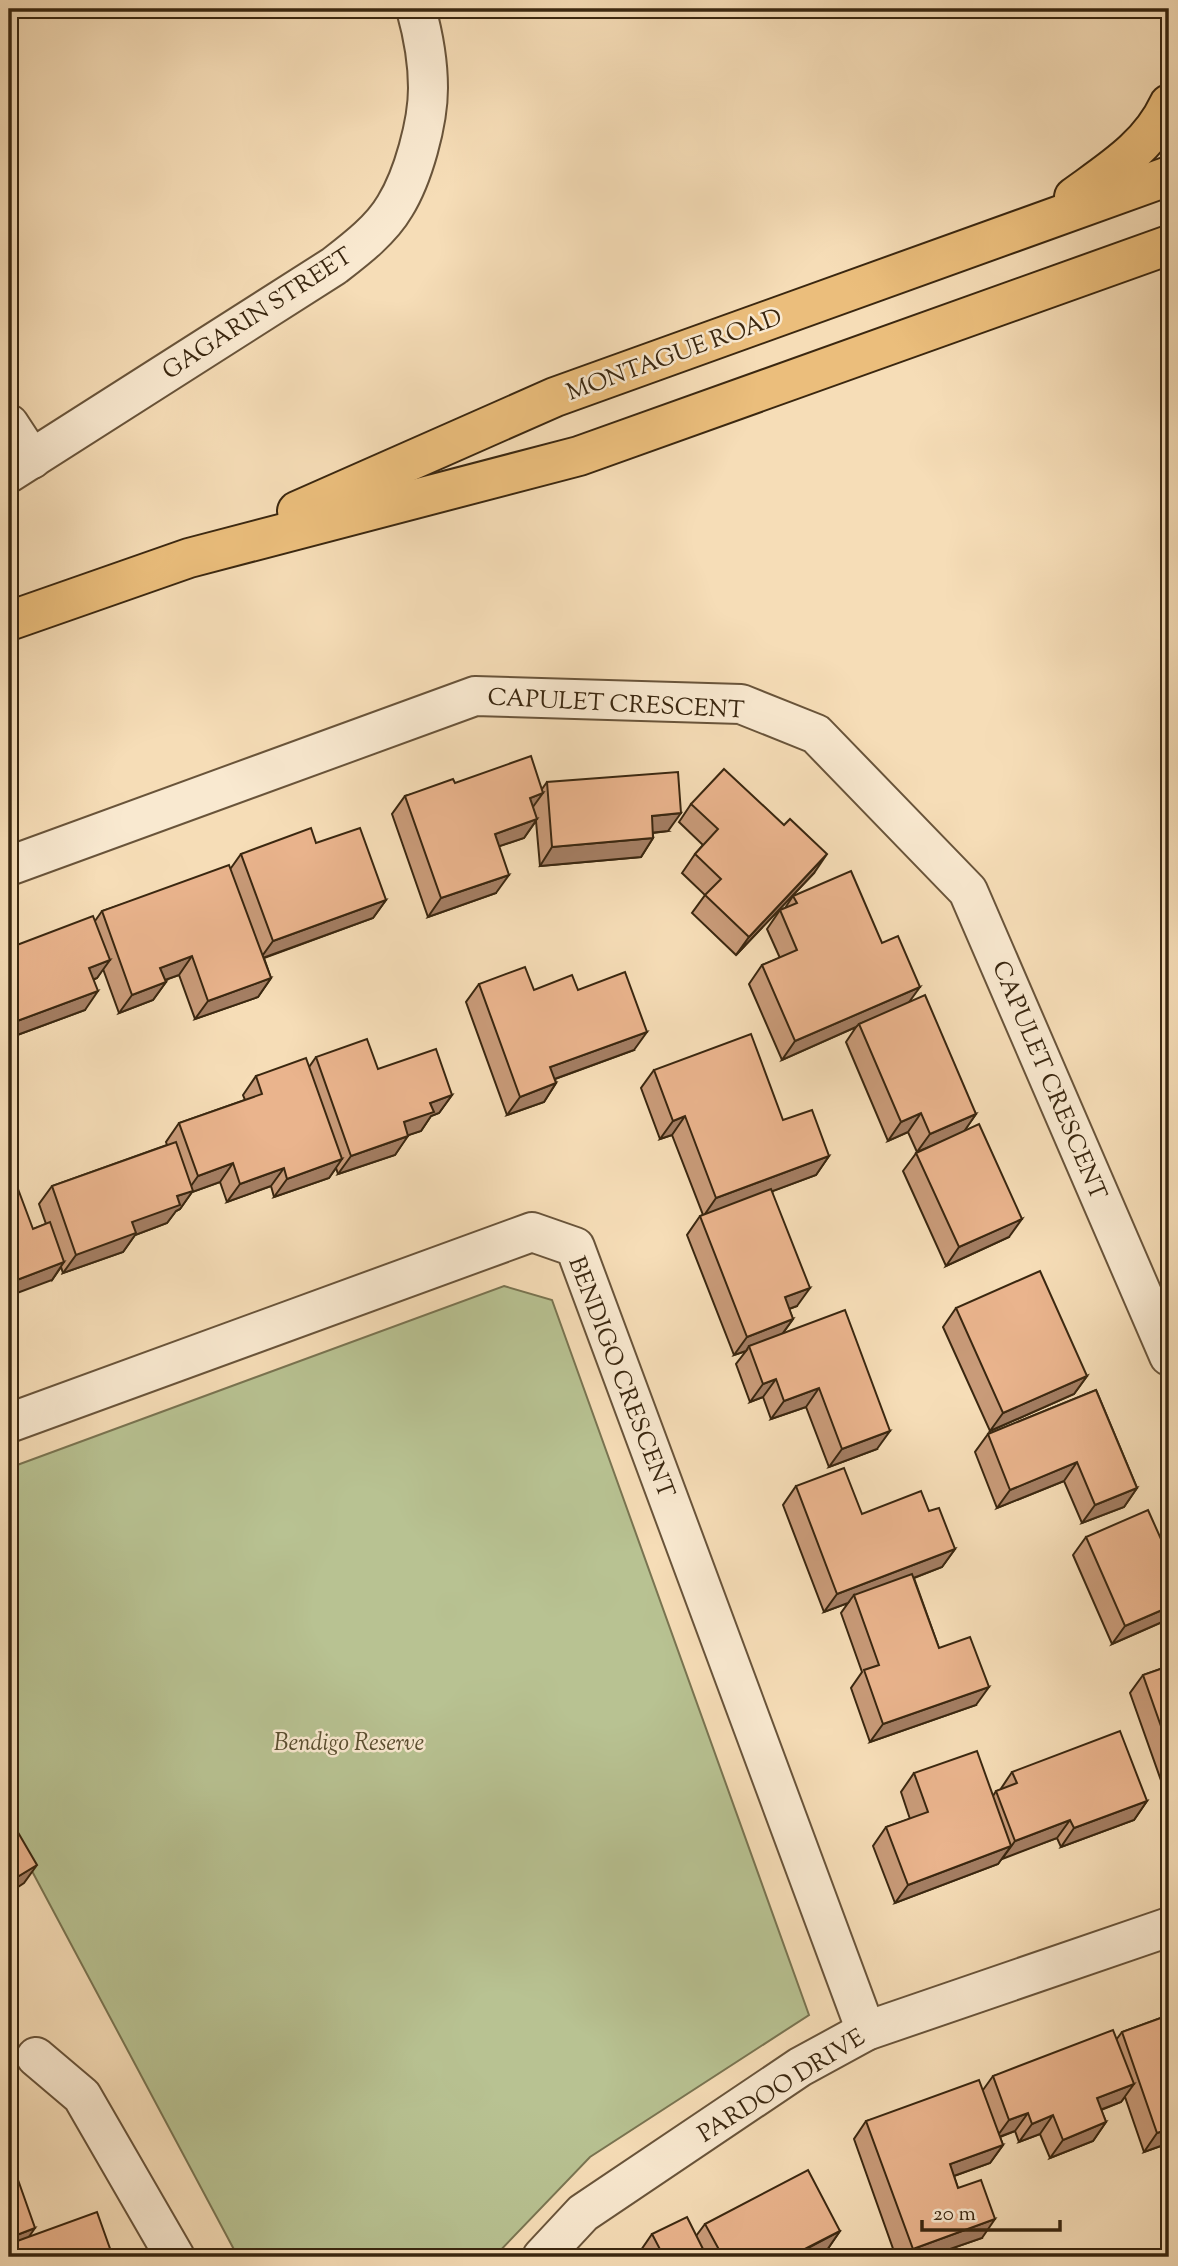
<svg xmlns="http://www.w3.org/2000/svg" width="1178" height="2266" font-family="'Sorts Mill Goudy',serif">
	<rect width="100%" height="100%" fill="#f6ddb7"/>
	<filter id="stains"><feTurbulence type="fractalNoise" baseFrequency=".00286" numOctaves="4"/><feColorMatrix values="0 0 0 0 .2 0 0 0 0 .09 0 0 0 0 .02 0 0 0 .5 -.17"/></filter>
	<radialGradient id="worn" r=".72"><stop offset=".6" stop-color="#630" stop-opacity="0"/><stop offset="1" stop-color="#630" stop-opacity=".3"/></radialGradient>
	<!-- green -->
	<path fill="#b8c292" stroke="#797451" stroke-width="2" d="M504,1286L552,1300L809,2015L590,2157L494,2257H238L9,1828V1468Z"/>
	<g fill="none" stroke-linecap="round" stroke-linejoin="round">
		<!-- minor casing -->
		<g stroke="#69543a" stroke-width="42">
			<g id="minor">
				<path d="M9,424L32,459"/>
				<path d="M9,473L334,266C356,249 381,230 395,206C413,177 428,123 428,88C428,62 423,34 416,9"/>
				<path d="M9,866L475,696L741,704L816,734L968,891L1169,1356"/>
				<path d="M9,1423L532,1232L575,1247L866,2031"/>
				<path d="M36,2057L82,2096L175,2257"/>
				<path d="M542,2257L583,2213L800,2067L866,2031L1169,1927"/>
			</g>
		</g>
		<!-- major casing -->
		<g stroke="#3a2710" stroke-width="42">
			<g id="major">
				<path d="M1074,197C1111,170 1149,147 1169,104"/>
				<path d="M297,511L555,397L1169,176"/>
				<path d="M9,621L189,558L579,456L1169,245"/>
			</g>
		</g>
		<!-- minor -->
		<use href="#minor" stroke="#f9e9d0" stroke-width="38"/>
		<!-- major -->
		<use href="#major" stroke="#ebbe7c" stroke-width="38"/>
	</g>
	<!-- wall -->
	<g fill="#c99b79" stroke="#3a2710" stroke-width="2">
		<path d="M547,782L668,831L653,833V838L641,857L540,866L536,821L524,838L499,846L496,893L428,917L392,814L405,796L455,783L542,789Z"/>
		<path d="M691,804L814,873L736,955L692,913L705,895L682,873L695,854L703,845L679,822Z"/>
		<path d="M316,843L386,900L373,918L264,958L271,978L258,997L195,1019L179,975L165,980L166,982L153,1000L119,1013L103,969L97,978L93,980L85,1010L9,1038V948L95,921L102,911L231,868L241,854Z"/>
		<path d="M793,896L882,943L910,1002L976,1114L964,1131L1009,1237L946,1266L903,1171L917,1152L908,1132L888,1141L846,1042L856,1027L782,1060L749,984L762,965L780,958L767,929L780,910L785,908Z"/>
		<path d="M479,984L534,990H578L634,1050L555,1079L556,1083L544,1102L507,1115L466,1002Z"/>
		<path d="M316,1057L378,1069L452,1095L439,1113L431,1116L421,1131L408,1135L395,1155L338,1174L336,1168L329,1178L274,1197L271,1186L227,1202L220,1182L192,1192L180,1209L176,1211L167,1223L135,1235L123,1252L63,1273L61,1267L52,1280L33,1229L46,1224L39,1204L52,1186L167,1145L166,1142L179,1123L245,1100L243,1095L256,1076L309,1067Z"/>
		<path d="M654,1070L783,1120L829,1156L816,1175L772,1191L797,1306L789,1309L793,1319L783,1333L877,1449L829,1467L806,1407L771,1419L763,1397L750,1402L736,1364L746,1351L734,1355L687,1235L700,1216L703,1215L672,1135L660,1139L641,1088Z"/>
		<path d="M956,1308L1087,1376L1074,1394L990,1431L943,1327Z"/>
		<path d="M1096,1390L1137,1488L1124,1507L1082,1523L1064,1481L997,1508L975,1452L988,1434Z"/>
		<path d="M796,1486L862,1514L929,1511L955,1549L942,1567L914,1578L939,1648L976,1705L870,1742L851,1688L862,1672L841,1613L848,1603L824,1612L783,1505Z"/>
		<path d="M1086,1537L1169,1619L1112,1644L1073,1555Z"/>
		<path d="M1169,1666V1803L1130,1693L1143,1675Z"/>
		<path d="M1012,1772L1147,1801L1134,1820L1061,1847L1057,1838L1002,1858L998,1864L895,1903L873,1846L886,1827L910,1819L901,1792L914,1773L993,1796L996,1791L1000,1790Z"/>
		<path d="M1169,2015V2143L1144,2152L1125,2097L1121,2102L1101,2110L1106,2122L1093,2141L1050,2158L1040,2134L1019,2142L1015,2131L1000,2137L1003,2145L990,2163L954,2176L958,2188L982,2238L927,2257H896L854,2139L866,2121L983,2090L993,2076L1116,2040L1122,2032Z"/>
		<path d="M705,2224L840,2231L827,2250L812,2257H642L639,2253L652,2234L696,2236Z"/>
	</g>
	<!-- shaded-wall -->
	<g fill="#a47e63" stroke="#3a2710" stroke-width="2">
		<path d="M543,793L530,811V798Z"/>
		<path d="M681,813L668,831L639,834L652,816Z"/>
		<path d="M537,819L524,838L482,852L495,834Z"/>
		<path d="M653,838L641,857L540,866L552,847Z"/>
		<path d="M827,854L814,873L736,955L749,937Z"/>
		<path d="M509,875L496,893L428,917L441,898Z"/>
		<path d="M386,900L373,918L260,959L273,941Z"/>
		<path d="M192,956L179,975L148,986L160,968Z"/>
		<path d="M110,960L97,978L76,986L89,968Z"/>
		<path d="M271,978L258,997L195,1019L208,1001Z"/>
		<path d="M166,982L153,1000L119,1013L132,995Z"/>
		<path d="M920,987L907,1005L859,1024L856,1027L782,1060L795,1041Z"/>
		<path d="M98,991L85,1010L9,1038V1024Z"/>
		<path d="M647,1032L634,1050L538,1085L550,1067Z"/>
		<path d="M556,1083L544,1102L507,1115L520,1097Z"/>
		<path d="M452,1095L439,1113L431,1116L421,1131L391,1141L404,1122L430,1103Z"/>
		<path d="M921,1113L908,1132L888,1141L901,1122Z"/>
		<path d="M976,1114L963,1133L917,1152L930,1134Z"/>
		<path d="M685,1116L672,1135L660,1139L673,1121Z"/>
		<path d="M408,1136L395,1155L338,1174L351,1156Z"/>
		<path d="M829,1156L816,1175L703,1217L716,1198Z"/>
		<path d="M342,1159L329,1178L274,1197L287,1179Z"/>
		<path d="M233,1163L220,1182L192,1192L180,1209L176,1211L167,1223L135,1235L123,1252L63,1273L76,1255L177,1196L186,1193L198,1176Z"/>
		<path d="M284,1168L271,1186L227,1202L240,1184Z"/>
		<path d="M1022,1219L1009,1237L946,1266L959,1247Z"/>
		<path d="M64,1262L52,1280L9,1296V1283Z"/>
		<path d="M810,1288L797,1306L772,1315L785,1297Z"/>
		<path d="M793,1319L780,1337L749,1346L746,1351L734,1355L747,1337Z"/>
		<path d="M1087,1376L1074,1394L990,1431L1003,1413Z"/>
		<path d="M776,1379L763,1397L750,1402L763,1384Z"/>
		<path d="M819,1388L806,1407L771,1419L784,1401Z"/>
		<path d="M890,1431L877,1449L829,1467L842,1449Z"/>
		<path d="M1077,1462L1064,1481L997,1508L1010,1490Z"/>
		<path d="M1137,1488L1124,1507L1082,1523L1095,1505Z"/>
		<path d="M955,1549L942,1567L856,1600L854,1595L848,1603L824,1612L837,1594Z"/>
		<path d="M1169,1607V1619L1112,1644L1125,1626Z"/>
		<path d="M989,1687L976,1705L870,1742L883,1724Z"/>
		<path d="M1147,1801L1134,1820L1061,1847L1074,1828Z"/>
		<path d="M1070,1820L1057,1838L1002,1859L1015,1841Z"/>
		<path d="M1011,1846L998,1864L895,1903L908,1885Z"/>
		<path d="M37,1865L24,1883L9,1893V1882Z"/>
		<path d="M1134,2084L1121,2102L1084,2116L1097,2098Z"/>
		<path d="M1028,2113L1015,2131L996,2138L1009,2120Z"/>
		<path d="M1053,2115L1040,2134L1019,2142L1032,2124Z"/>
		<path d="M1106,2122L1093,2141L1050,2158L1063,2140Z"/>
		<path d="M1169,2129V2143L1144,2152L1157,2133Z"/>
		<path d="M1003,2145L990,2163L937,2182L950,2164Z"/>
		<path d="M995,2219L982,2238L927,2257H907L913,2249Z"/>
		<path d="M35,2228L22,2247L9,2251V2238Z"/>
		<path d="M840,2231L827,2250L812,2257H791Z"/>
	</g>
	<!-- building -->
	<g fill="#eab48d" stroke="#3a2710" stroke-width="2">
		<path d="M531,756L543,793L530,798L537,819L495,834L509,875L441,898L405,796L453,779L455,783Z"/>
		<path d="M724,769L784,825L790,819L827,854L749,937L705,895L721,879L695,854L718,829L691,804Z"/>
		<path d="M678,772L681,813L652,816L653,838L552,847L547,782Z"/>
		<path d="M311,828L316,843L360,828L386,900L273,941L241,854Z"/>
		<path d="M229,865L271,978L208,1001L192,956L160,968L166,982L132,995L102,911Z"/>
		<path d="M851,871L882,943L898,936L920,987L795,1041L762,965L797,950L780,910L797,903L793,896Z"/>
		<path d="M93,916L110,960L89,968L98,991L9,1024V948Z"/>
		<path d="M525,967L534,990L572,975L578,990L625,972L647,1032L550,1067L556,1083L520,1097L479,984Z"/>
		<path d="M925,995L976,1114L930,1134L921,1113L901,1122L859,1024Z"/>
		<path d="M751,1034L783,1120L812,1110L829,1156L716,1198L685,1116L673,1121L654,1070Z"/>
		<path d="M367,1039L378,1069L436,1049L452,1095L430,1103L434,1112L404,1122L408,1136L351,1156L316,1057Z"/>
		<path d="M306,1058L342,1159L287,1179L284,1168L240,1184L233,1163L198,1176L179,1123L262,1094L256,1076Z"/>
		<path d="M979,1124L1022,1219L959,1247L916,1153Z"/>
		<path d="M176,1142L193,1191L177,1196L180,1205L132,1222L136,1233L76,1255L52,1186Z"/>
		<path d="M9,1165L33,1229L50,1222L64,1262L9,1283Z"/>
		<path d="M771,1189L810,1288L785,1297L793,1319L747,1337L700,1216Z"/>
		<path d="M1040,1271L1087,1376L1003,1413L956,1308Z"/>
		<path d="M845,1310L890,1431L842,1449L819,1388L784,1401L776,1379L763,1384L749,1346Z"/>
		<path d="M1096,1390L1137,1488L1095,1505L1077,1462L1010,1490L988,1434Z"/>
		<path d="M844,1468L862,1514L921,1491L929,1511L939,1508L955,1549L837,1594L796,1486Z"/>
		<path d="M1148,1510L1169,1557V1607L1125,1626L1086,1537Z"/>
		<path d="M912,1574L939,1648L970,1637L989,1687L883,1724L864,1670L879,1665L854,1595Z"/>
		<path d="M1169,1666V1749L1143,1675Z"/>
		<path d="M1120,1731L1147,1801L1074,1828L1070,1820L1015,1841L996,1791L1017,1783L1012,1772Z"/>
		<path d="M977,1751L1011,1846L908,1885L886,1827L928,1812L914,1773Z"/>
		<path d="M9,1817L37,1865L9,1882Z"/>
		<path d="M1169,2015V2129L1157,2133L1122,2032Z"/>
		<path d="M1113,2030L1134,2084L1097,2098L1106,2122L1063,2140L1053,2115L1032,2124L1028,2113L1009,2120L993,2076Z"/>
		<path d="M979,2080L1003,2145L950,2164L958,2188L981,2180L995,2219L913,2249L866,2121Z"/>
		<path d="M808,2170L840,2231L791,2256L792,2257H723L705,2224Z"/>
		<path d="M17,2177L35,2228L9,2238V2180Z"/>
		<path d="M97,2212L113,2257H9V2244Z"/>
		<path d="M687,2217L707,2257H664L652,2234Z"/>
	</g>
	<g text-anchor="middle" stroke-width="5" stroke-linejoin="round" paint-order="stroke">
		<!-- street labels -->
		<g font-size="24" fill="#3a2710" stroke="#f9e9d0">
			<text transform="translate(257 313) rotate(-33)" y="8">GAGARIN STREET</text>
			<text transform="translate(674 354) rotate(-20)" y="8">MONTAGUE ROAD</text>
			<text transform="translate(616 703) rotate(3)" y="8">CAPULET CRESCENT</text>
			<text transform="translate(1050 1080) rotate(67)" y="8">CAPULET CRESCENT</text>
			<text transform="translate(622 1377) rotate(69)" y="8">BENDIGO CRESCENT</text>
			<text transform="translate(781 2085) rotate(-32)" y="8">PARDOO DRIVE</text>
		</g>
		<!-- park labels -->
		<g font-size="24" font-style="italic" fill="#5a4e30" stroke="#f9e9d0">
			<text x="349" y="1750">Bendigo Reserve</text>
		</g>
	</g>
	<!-- margin -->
	<rect width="1178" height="2266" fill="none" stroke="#f6ddb7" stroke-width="35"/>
	<rect x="10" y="10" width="1157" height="2245" fill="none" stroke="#3a2710" stroke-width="3.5"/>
	<rect x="18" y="18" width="1143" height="2231" fill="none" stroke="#3a2710" stroke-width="2"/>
	<!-- scale -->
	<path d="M922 2220v10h138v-10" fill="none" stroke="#3a2710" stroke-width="3.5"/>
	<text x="933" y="2220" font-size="21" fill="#3a2710" stroke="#f9e9d0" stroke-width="5" paint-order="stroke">20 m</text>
	<rect width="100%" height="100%" filter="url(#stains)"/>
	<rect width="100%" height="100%" fill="url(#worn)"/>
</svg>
